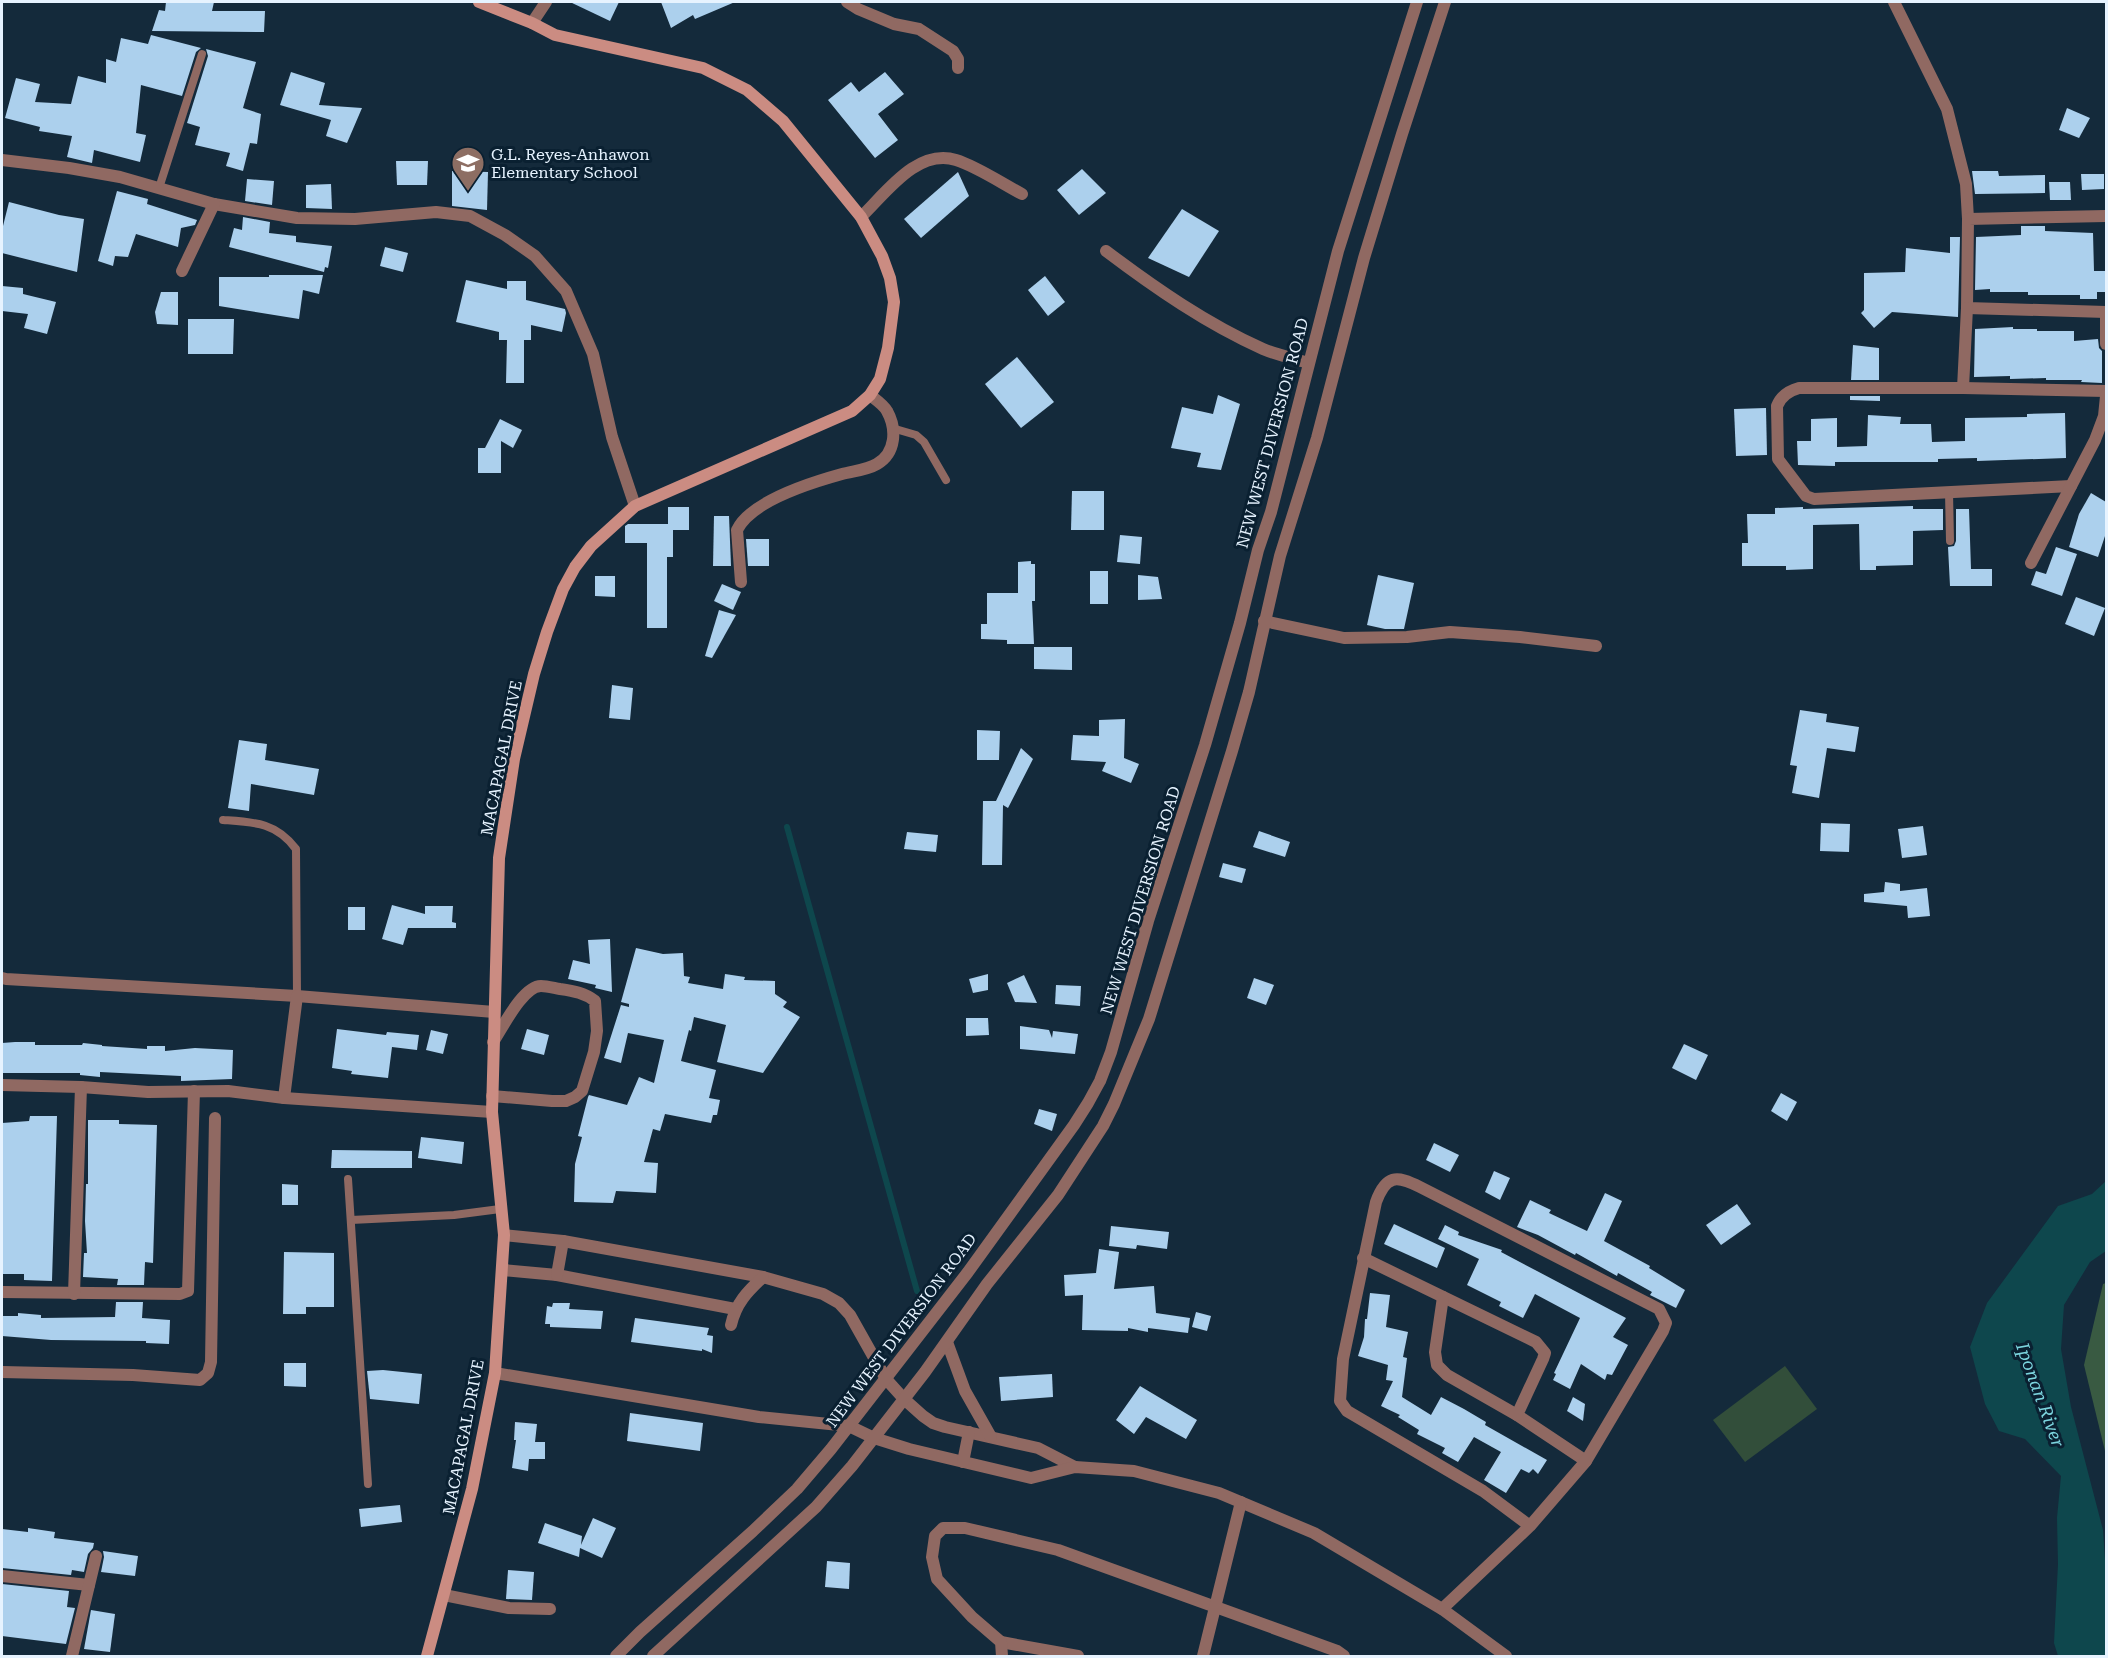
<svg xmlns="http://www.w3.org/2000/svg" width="2108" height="1658" viewBox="0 0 2108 1658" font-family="'Roboto Serif',serif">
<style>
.green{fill:#324e3a}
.forest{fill:#395a42}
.water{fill:#0e474d}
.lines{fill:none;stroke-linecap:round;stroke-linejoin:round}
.stream{stroke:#0e474d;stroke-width:6}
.building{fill:#acd0ed}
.service{stroke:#906962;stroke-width:8}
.minor{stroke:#906962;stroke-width:12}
.tertiary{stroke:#906962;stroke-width:12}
.secondary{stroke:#cb8c82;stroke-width:12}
.labels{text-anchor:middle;stroke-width:6;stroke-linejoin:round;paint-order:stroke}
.poi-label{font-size:16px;fill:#e6f3ff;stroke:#0a2031;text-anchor:start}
.street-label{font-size:16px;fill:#e6f3ff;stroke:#0a2031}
.water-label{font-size:18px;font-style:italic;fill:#7bd4de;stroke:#0a2031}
</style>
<rect width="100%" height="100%" fill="#142a3b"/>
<path class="green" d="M1785,1366L1817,1409L1745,1462L1713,1420Z"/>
<path class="forest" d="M2106,1283V1455L2084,1365L2103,1284Z"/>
<path class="water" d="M2106,1181V1251L2090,1262L2064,1305L2061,1349L2071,1407L2103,1530L2106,1575V1656H2058L2054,1643L2058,1564L2057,1518L2061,1476L2025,1439L1999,1431L1985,1404L1970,1347L1987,1303L2058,1206L2092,1194Z"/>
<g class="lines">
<path class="stream" d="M787,827L917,1291"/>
</g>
<g class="building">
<path d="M166,2H214L212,11H265L264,32L152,31L159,10L165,11Z"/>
<path d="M570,2H619L610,21Z"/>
<path d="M661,2H735L695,19L693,15L671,28Z"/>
<path d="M151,35L201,48L196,52L182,96L141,85L136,133L146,135L140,162L94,150L92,163L67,157L72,136L39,131L40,127L5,118L16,78L40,84L35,102L71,104L78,76L106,83V59L116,62L121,38L148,44Z"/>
<path d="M206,49L256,62L243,108L261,114L257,144L250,143L243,171L226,166L230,153L195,145L200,127L187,123L208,56Z"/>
<path d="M291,72L325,83L319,105L362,108L347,143L326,136L331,120L280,105Z"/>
<path d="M885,72L904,94L878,114L898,140L875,158L828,100L851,82L859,92Z"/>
<path d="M2067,108L2090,118L2079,138L2059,130Z"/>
<path d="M396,161H428L427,185H397Z"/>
<path d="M1082,169L1106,193L1079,215L1057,190Z"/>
<path d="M452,171L488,172L487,210L452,206Z"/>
<path d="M1972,171H1998L1999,176L2045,175V193L1975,194Z"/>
<path d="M958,172L969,196L921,238L904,219Z"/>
<path d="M2081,174H2104V189L2082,190Z"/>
<path d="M247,179L274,181L272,205L245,201Z"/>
<path d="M2049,182H2070L2071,200H2050Z"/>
<path d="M331,184L332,209L306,208V185Z"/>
<path d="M117,191L148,199L147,204L197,220L195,225L181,228L178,247L136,234L128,257L115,256L113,266L98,261Z"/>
<path d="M9,202L59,215L84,219L77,272L2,253V230Z"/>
<path d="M1182,209L1219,231L1189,277L1148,258Z"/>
<path d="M243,217L270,222L269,233L296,236V242L332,246L328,268L325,267L324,272L229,247L234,228L242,230Z"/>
<path d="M2021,226H2045V231L2093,233L2094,271H2106V292H2097V299H2080V295H2028V292H1990V289L1975,290L1976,237L2021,235Z"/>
<path d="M1950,237H1960L1958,317L1892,312L1874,328L1861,313L1864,310V273L1905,272L1906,248L1950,253Z"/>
<path d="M385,247L408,253L403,272L380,266Z"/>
<path d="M269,275H323L319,294L303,290L299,319L219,306V277H269Z"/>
<path d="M1045,276L1065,302L1048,316L1028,290Z"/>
<path d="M466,280L507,289V281H526V300L565,309L566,313L562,332L531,325V340H524V383H506L507,340H499V332L456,322Z"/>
<path d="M2,286L23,288V294L56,302L47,334L24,328L28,314L2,311Z"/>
<path d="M161,292H178V325L157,324L155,312Z"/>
<path d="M188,319H234L233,354H188Z"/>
<path d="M2013,327V329H2037V331H2074V341L2098,339L2099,348L2102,351V383L2081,382L2082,380H2046V378L2010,379V376L1974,377L1975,329Z"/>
<path d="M1853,345L1879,348V380H1851Z"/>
<path d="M1017,357L1054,402L1021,428L985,384Z"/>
<path d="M1218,395L1240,404L1221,470L1197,467L1201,453L1171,448L1182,407L1213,414Z"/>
<path d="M1850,396H1880V401L1850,400Z"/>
<path d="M1766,408L1767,455L1736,456L1734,409Z"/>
<path d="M2065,413L2066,458L1977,461V458L1938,459V462H1835V466L1798,465L1797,441H1811V419L1837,418V447L1867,446L1868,415L1901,417L1900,424H1931L1932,442L1965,441V418L2027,417V414Z"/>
<path d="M500,419L522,430L513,448L501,441V473H478V448H485Z"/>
<path d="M1072,491H1104V530H1071Z"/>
<path d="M2091,493L2106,502V533L2098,557L2069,547L2079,514Z"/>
<path d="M1913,506V509H1943V530L1913,531V565L1876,566V570H1860L1859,524L1813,525V569L1786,570V566H1742V543H1748L1747,514H1775V508L1803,507V509Z"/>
<path d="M668,507H689V530H673V557H667V628H647V543H625V526L628,524H668Z"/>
<path d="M1956,509H1969L1971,569H1992V586H1950L1948,547L1954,546L1956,541Z"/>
<path d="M714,516H729L731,566H713Z"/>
<path d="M1120,535L1142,537L1140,564L1117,562Z"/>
<path d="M746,539H769V566H748Z"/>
<path d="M2056,547L2077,554L2062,596L2031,585L2036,571L2046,574Z"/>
<path d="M1031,561V564H1035V601H1032L1034,644H1007V640L981,639V624H987V593H1018V562Z"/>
<rect x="1090" y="571" width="18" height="33"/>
<path d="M1138,575L1158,577L1162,599L1138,600Z"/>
<path d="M1378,575L1414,583L1404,629H1385L1367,625Z"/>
<path d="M595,576H615V597L595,596Z"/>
<path d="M722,584L741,592L733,610L714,601Z"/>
<path d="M2076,597L2105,608L2094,636L2065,624Z"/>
<path d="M719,610L736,615L712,658L705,656Z"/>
<path d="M1034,647H1072V670L1034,669Z"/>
<path d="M612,685L633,688L630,720L609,718Z"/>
<path d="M1800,710L1827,714L1826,722L1859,727L1855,752L1827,748L1819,798L1792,793L1797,766L1790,765Z"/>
<path d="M1125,719L1124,758L1139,764L1131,783L1102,771L1106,762L1071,760L1073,735L1099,736V720Z"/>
<path d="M977,730L1000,731L999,760H977Z"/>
<path d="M239,740L267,744L265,760L319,769L314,795L251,784L249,811L228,808Z"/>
<path d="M1021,748L1033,759L1008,808L1003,805L1002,865H982L983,801H996Z"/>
<path d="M1821,823L1850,824L1849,852L1820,851Z"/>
<path d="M1923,826L1927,855L1902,858L1898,829Z"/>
<path d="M1259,831L1290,842L1285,857L1253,847Z"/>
<path d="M907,832L938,835L936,852L904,849Z"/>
<path d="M1223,863L1246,869L1242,883L1219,877Z"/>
<path d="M1885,882L1900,884V891L1927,888L1930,916L1908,918L1907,906L1864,902V894L1884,892Z"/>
<path d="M392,905L425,914V906H453L452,922L456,923V928H408L403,945L382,939Z"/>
<rect x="348" y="907" width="17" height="23"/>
<path d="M610,939L612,992L595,988L596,985L568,979L573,960L590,964L588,940Z"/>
<path d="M636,948L663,954L683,953L684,976L690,977L688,983L723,989L725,974L745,977L744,980L775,981V994L787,1002L783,1007L800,1017L763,1073L717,1062L726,1025L694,1017L691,1031L689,1030L681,1061L716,1070L709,1098L720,1100L717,1115H713L711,1123L665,1114L660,1131L653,1129L644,1162L658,1163L656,1193L616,1191L613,1203L574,1202L575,1164L582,1137L578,1136L588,1097L589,1095L627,1105L639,1077L654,1083L664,1040L628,1033L621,1063L604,1058L621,1005L629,1007V1004L621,1002Z"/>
<path d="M988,974V990L973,993L969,979Z"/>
<path d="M1024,975L1037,1003L1015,1002L1007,983Z"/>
<path d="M1254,978L1274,985L1266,1005L1247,998Z"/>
<path d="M1056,985L1081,986L1080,1006L1055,1004Z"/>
<path d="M966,1018H988L989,1035L966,1036Z"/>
<path d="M1020,1026L1049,1030L1052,1038L1053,1031L1078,1034L1075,1054L1020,1049Z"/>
<path d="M337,1029L386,1035L387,1032L419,1035L417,1050L392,1047L388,1078L351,1074L352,1071L332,1068Z"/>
<path d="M527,1029L549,1035L544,1055L521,1049Z"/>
<path d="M431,1030L448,1034L443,1054L426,1050Z"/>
<path d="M15,1042H35V1045H82L83,1043L102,1045V1046L147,1049V1046H165V1051L195,1048L233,1050L232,1079L181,1081V1076L100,1072V1077L80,1075V1073H2V1043Z"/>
<path d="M1684,1044L1708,1055L1696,1080L1672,1068Z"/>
<path d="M1781,1093L1797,1102L1787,1121L1771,1111Z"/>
<path d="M1039,1109L1057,1114L1052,1131L1034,1124Z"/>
<path d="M30,1116H57L52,1281L24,1280V1274H2V1123L29,1121Z"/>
<path d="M88,1120H119V1124L157,1125L153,1263L145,1262L144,1285H117L118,1279L83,1277L84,1253H87L85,1221L86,1184H88Z"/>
<path d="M421,1137L464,1142L462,1164L418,1158Z"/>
<path d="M1434,1143L1459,1155L1450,1172L1426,1160Z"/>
<path d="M332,1150L412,1151V1168H331Z"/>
<path d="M1494,1171L1510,1178L1500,1200L1485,1192Z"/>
<path d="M282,1184L298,1185V1205H282Z"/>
<path d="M1605,1193L1622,1201L1604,1241L1650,1266L1649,1268L1685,1290L1676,1308L1650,1295L1652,1292L1618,1273L1617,1276L1576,1253L1575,1255L1538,1235L1517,1227L1530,1200L1551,1210L1549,1213L1587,1231Z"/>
<path d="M1737,1204L1751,1224L1721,1245L1706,1225Z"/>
<path d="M1394,1224L1445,1248L1437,1268L1384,1244Z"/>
<path d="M1445,1225L1459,1232L1458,1235L1502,1250L1501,1252L1626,1318L1613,1337L1628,1345L1612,1375L1607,1374L1605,1380L1581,1364L1570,1389L1553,1380L1556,1374L1554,1373L1580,1318L1535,1294L1523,1318L1499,1306L1501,1302L1467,1285L1479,1259L1438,1239Z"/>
<path d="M1111,1226L1169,1232L1167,1249L1137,1245L1136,1249L1109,1246Z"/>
<path d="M1099,1249L1119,1252L1114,1289L1154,1286L1156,1313L1190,1318L1188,1333L1148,1328V1332L1128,1328V1331L1082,1330L1083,1295L1065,1296L1064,1275L1096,1273Z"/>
<path d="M284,1252L334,1253V1307H306V1314H283Z"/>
<path d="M1370,1293L1390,1295L1386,1327L1408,1332L1403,1357L1407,1358L1402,1397L1431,1415L1441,1397L1464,1409L1486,1422L1485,1425L1547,1460L1538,1474L1533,1469L1529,1473L1521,1469L1506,1493L1484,1480L1501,1452L1474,1437L1458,1462L1442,1453L1445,1448L1417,1434L1419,1430L1398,1417L1400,1415L1381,1406L1393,1381L1386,1380L1388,1365L1358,1356L1364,1337L1365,1319H1367Z"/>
<path d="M116,1302H143L142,1318L170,1320L169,1344L146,1343V1341L51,1340L2,1336V1316H18V1313L41,1315V1318L115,1317Z"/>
<path d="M553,1303H570L569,1309L603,1311L601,1329L550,1327V1324H545L547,1306L552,1307Z"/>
<path d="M1196,1312L1211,1316L1207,1331L1192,1327Z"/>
<path d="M635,1318L709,1328L707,1335L713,1336L712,1353L702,1349V1351L631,1342Z"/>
<path d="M284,1363H306V1387L284,1386Z"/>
<path d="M383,1370L422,1374L419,1404L370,1399L367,1371Z"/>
<path d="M1052,1374L1053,1397L1001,1401L999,1377Z"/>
<path d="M1140,1386L1197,1420L1186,1439L1146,1417L1134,1434L1116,1420Z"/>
<path d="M1573,1397L1585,1404L1583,1421L1567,1411Z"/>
<path d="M630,1413L703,1423L700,1451L627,1441Z"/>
<path d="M515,1422L537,1424L535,1442H545V1459H529L528,1471L512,1468L516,1440H514Z"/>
<path d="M400,1505L402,1522L361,1527L359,1509Z"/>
<path d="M593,1518L616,1528L602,1558L580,1548L579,1557L538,1543L545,1523L582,1536L581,1545Z"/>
<path d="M28,1528L55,1532L54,1538L94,1543L93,1548L88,1554L84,1572L72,1570L71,1575L2,1568V1529L28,1532Z"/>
<path d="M103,1551L138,1556L135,1576L101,1572L104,1557Z"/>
<path d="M827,1561L850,1563L849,1589L825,1587Z"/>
<path d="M508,1570L534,1572L532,1600L506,1599Z"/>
<path d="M2,1584L69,1591L67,1607L75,1608L66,1644L2,1636Z"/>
<path d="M91,1610L115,1614L110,1652L84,1649Z"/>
</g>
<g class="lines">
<g class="service">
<path d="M159,188L202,54"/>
<path d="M892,428L916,435L924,442L946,480"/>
<path d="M1949,492L1950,541"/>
<path d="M223,820C253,822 276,822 296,849L297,996"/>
<path d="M348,1179L368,1484"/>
<path d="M351,1220L454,1215L500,1209"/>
</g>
<g class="minor">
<path d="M847,2L858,9L894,24L919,29L953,51L958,59V68"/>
<path d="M1894,2L1947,109L1966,184L1968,219"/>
<path d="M532,23L546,2"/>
<path d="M2,160L69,168L120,177L214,204L297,218L355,219L436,212L470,216L505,235L535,256L566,291L593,354L612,437L635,506"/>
<path d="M2106,216L1968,219L1967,308L2106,312"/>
<path d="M861,217C886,193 917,148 956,160C976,166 1003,184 1022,194"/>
<path d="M1106,251C1155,288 1207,324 1263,349C1277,355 1293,358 1308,363"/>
<path d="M182,271L214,204"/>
<path d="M2106,312V344"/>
<path d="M1963,388L1967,308"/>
<path d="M2071,486L1814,499L1806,496L1778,459L1777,406C1781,396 1788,391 1799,388H1963L2106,391"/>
<path d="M2031,563L2095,440L2104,416L2106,396"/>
<path d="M741,582L737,530C751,501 813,482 842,474C853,471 867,470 877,464C896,453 897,429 887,411C884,405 875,399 870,395"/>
<path d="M1264,621L1344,638L1407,637L1450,632L1520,637L1596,646"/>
<path d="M2,978L6,979L297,996L494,1012"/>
<path d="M2,1085L81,1087L148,1092L228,1091L284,1098L492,1112"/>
<path d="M492,1096L552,1101H566L575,1097L582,1091L594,1052L597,1031L595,1001C585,993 574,991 560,989C554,988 547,986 541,986C523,986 503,1027 493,1042"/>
<path d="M284,1098L297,996"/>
<path d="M504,1235L563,1241L763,1277L823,1294L839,1303L850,1315L886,1379L904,1399L923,1416L933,1423L945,1427L1038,1448L1075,1467"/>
<path d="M1363,1258L1536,1342L1545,1353L1543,1359L1517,1415L1586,1461"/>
<path d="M503,1270L557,1275L735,1309"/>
<path d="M557,1275L563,1241"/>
<path d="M2,1292L180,1294L188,1291L194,1091"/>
<path d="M74,1294L81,1087"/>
<path d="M1443,1297L1435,1352L1437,1365L1447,1375L1517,1415"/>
<path d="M731,1325C736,1303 747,1292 763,1277"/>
<path d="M947,1342L965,1391L991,1437"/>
<path d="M2,1372L133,1375L200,1380L208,1373L211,1362L215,1118"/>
<path d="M495,1373L759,1417L849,1426L874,1438L909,1449L1031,1478L1075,1467L1134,1471L1219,1493L1314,1533L1442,1609L1506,1656"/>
<path d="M963,1462L969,1432"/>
<path d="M2,1576L89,1585"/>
<path d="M444,1595L509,1608L550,1609"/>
<path d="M1442,1609L1530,1526L1586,1461L1663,1331L1666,1323L1659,1309L1420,1187C1396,1175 1386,1175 1376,1202L1343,1359L1340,1401L1347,1411L1483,1491L1530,1526"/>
<path d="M1001,1642L1078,1656"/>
<path d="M72,1656L96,1556"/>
<path d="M1002,1656L1001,1642L972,1617L937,1579L932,1557L935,1536L943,1528H965L1058,1550L1337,1651L1344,1656"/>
<path d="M1203,1656L1241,1502"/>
</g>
<g class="tertiary">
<path d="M616,1656L640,1632L753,1531L797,1489L831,1449L968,1272L1074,1125L1088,1103L1100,1081L1111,1052L1148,921L1205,745L1240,623L1258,550L1271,512L1338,251L1417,2"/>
<path d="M653,1656L816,1507L852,1466L925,1372L987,1284L1058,1195L1103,1126L1114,1104L1149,1019L1232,751L1249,692L1280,556L1317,438L1364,258L1402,134L1445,2"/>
</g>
<path class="secondary" d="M427,1656L472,1489L495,1373L504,1235L492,1112L499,858L514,759L534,674L547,632L563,589L575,567L591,546L635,506L852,411L870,395L880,379L888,348L894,302L890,278L882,256L861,217L783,121L747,90L703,68L555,35L532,23L479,2"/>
</g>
<defs>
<g id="school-pin" transform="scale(1.725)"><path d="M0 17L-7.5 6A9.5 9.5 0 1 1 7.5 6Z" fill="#8d6e63" stroke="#0a2031"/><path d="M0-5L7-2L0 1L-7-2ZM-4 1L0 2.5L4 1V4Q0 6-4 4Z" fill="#fff"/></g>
</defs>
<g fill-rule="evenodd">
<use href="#school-pin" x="468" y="163"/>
</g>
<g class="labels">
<g class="poi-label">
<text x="491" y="160">G.L. Reyes-Anhawon<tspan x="491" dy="18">Elementary School</tspan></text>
</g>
<g class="street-label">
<text transform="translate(1272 433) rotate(-75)" y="6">NEW WEST DIVERSION ROAD</text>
<text transform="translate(501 758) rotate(-79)" y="6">MACAPAGAL DRIVE</text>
<text transform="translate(1140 900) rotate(-73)" y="6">NEW WEST DIVERSION ROAD</text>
<text transform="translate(901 1330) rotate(-53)" y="6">NEW WEST DIVERSION ROAD</text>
<text transform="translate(463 1437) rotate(-79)" y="6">MACAPAGAL DRIVE</text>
</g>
<g class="water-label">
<text transform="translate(2040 1395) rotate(70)" y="6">Iponan River</text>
</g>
</g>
<rect width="2108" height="1658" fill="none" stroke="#e6f3ff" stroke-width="6"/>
</svg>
